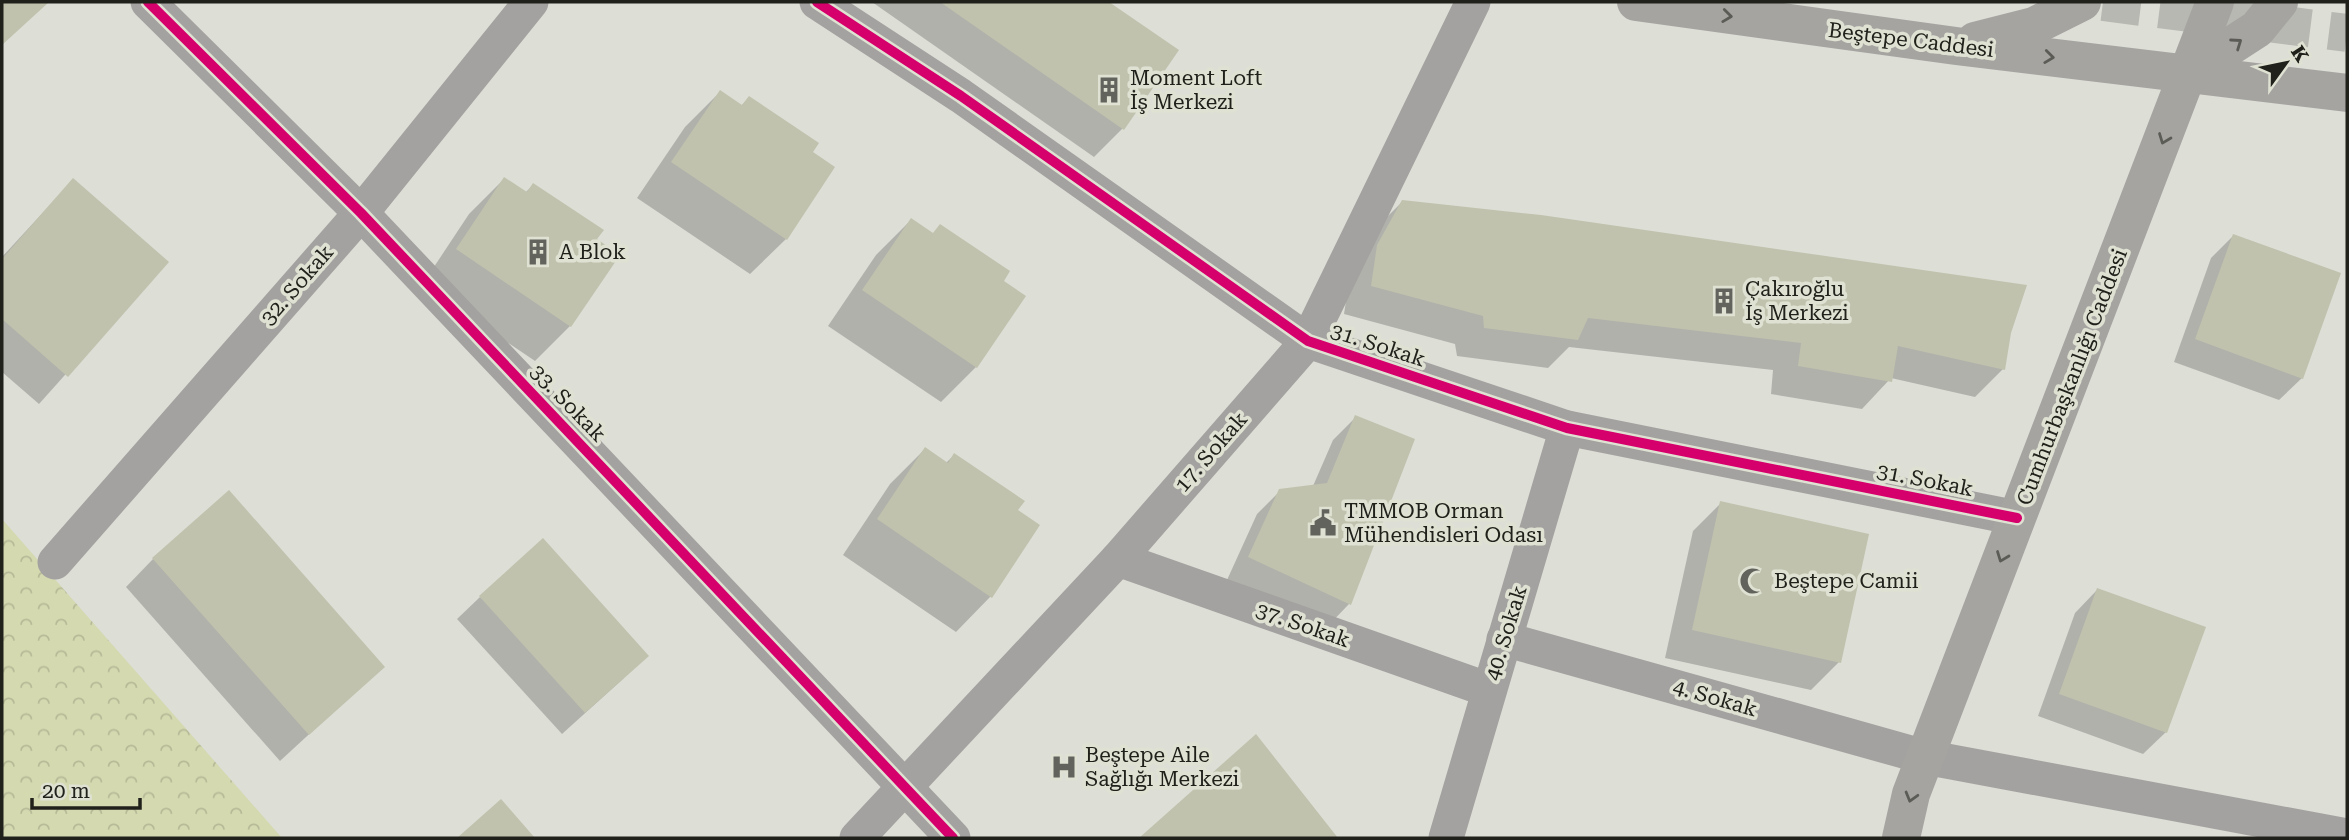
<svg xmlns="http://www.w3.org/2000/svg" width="2349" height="840" viewBox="0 0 2349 840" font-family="'Roboto Serif',serif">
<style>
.park{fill:url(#park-crowns)}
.shadow{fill:#0003}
.building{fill:#c0c2ad}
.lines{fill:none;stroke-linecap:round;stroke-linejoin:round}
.major-tunnel{stroke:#b7b8b1;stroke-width:38;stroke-dasharray:38 19;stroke-linecap:butt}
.minor{stroke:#a4a2a0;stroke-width:35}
.major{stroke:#a6a4a1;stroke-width:38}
.cycleway-casing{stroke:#dfe2d2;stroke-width:15}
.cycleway{stroke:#d6006c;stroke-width:10}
.oneway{stroke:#5c5c57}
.labels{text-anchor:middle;stroke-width:7;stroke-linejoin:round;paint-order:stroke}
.street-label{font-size:21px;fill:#20211b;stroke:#dfe2d2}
.poi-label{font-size:21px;fill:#20211b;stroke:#dfe2d2;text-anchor:start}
</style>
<defs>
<pattern id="park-crowns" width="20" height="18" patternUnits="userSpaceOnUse" patternTransform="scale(1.75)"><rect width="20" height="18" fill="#d4d9b0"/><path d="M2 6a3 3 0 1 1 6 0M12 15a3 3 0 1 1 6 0" fill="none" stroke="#b6ba97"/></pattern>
</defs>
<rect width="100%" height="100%" fill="#ddded6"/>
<path class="park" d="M2,519L282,838H2Z"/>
<g class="shadow">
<path d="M872,2H1106L1176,50L1122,129L1094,157Z"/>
<path d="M720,92L741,106L749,98L810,153L786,239L750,274L637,198L685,127Z"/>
<path d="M504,179L525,193L533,185L595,240L570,326L535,361L422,285L469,214Z"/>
<path d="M73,180L166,262L39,404L2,372V257Z"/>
<path d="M1402,202L2010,332L2003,369L1975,397L1891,378L1862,409L1771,394L1773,370L1569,347L1548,368L1457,356L1455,344L1344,314L1350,275L1374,230Z"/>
<path d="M911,220L1001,281L976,367L941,402L828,326L876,255Z"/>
<path d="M2233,236L2302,378L2279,400L2174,362L2211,258Z"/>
<path d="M1356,417L1349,604L1327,627L1227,580L1257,514L1280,491L1313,486L1333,440Z"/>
<path d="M925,449L946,463L954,455L1016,510L991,596L956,632L843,555L890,484Z"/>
<path d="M1721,503L1839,662L1811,690L1665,658L1693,531Z"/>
<path d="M153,559L382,667L280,761L126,587Z"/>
<path d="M2097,590L2166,732L2143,754L2038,716L2075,613Z"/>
<path d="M480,597L624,678L562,734L457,619Z"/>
<path d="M1256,736L1335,838H1141Z"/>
</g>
<g class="building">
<path d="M2,2H49L2,45Z"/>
<path d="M940,2H1109L1179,50L1124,130Z"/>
<path d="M720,90L742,105L749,96L819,143L813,152L835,167L787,240L671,162Z"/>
<path d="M504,177L527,192L533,183L604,230L597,239L620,255L571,327L456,249Z"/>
<path d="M73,178L169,262L68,377L2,319V259Z"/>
<path d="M1402,200L1541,215L2027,285L2011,333L2005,370L1898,346L1892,382L1798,366L1801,343L1588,318L1578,340L1484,328L1483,316L1371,286L1377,245Z"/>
<path d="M911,218L933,233L940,224L1010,271L1004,281L1026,296L977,368L862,290Z"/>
<path d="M2233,234L2341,273L2303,379L2195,339Z"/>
<path d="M1355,415L1415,439L1351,605L1248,557L1279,489L1327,483Z"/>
<path d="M925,447L948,463L954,453L1025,501L1018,510L1040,525L992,598L877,519Z"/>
<path d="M229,490L385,667L309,735L152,558Z"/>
<path d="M1720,501L1869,534L1841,663L1692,630Z"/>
<path d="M543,538L649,656L585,713L479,596Z"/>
<path d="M2097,588L2206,627L2167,733L2059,694Z"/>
<path d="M1256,734L1338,838H1139Z"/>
<path d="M501,799L535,838H457Z"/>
</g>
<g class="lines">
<path class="major-tunnel" d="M2103,2L2347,33"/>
<g class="minor">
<path d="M148,2L361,213L953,838"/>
<path d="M817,2L961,96L1308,341L1567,428L2017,518"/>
<path d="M1118,559L1489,690"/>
<path d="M55,562L361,213L531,2"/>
<path d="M1504,639L1925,757L2347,836"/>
<path d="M857,838L1118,559L1308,341L1473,2"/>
<path d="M1446,838L1567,428"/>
</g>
<g class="major">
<path d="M1636,2L1956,46L2347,93"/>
<path d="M1975,41L2034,26L2082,2"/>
<path d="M2186,75L2257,29L2279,2"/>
<path d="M1901,838L1911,794L2215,2"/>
</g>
<g class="cycleway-casing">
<g id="cycleway">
<path d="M148,2L361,213L953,838"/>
<path d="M817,2L961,96L1308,341L1567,428L2017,518"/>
</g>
</g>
<use href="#cycleway" class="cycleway"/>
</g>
<defs><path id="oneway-chevron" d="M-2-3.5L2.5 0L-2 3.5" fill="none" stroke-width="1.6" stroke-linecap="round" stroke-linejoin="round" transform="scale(1.75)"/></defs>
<g class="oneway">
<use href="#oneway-chevron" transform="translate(1727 16) rotate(7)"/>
<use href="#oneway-chevron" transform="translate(2237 43) rotate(-35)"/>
<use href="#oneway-chevron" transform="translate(2049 57) rotate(7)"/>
<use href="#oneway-chevron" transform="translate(2164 139) rotate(111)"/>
<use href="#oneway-chevron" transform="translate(2002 557) rotate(111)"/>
<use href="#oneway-chevron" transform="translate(1911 797) rotate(106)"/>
</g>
<defs>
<g id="building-bare" transform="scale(2.1)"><path d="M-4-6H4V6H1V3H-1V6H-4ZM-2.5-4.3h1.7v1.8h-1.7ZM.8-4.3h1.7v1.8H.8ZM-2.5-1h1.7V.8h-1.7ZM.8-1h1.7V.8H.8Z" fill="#62635c" stroke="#dfe2d2" stroke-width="2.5" paint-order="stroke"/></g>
<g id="civic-bare" transform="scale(2.1)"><path d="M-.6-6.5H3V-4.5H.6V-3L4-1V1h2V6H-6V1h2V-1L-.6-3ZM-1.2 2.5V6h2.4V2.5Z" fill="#62635c" stroke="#dfe2d2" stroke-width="2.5" paint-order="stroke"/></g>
<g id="mosque-bare" transform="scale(2.1)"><path d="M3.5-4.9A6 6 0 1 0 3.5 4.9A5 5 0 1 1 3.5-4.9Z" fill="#62635c" stroke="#dfe2d2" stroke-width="2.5" paint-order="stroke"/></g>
<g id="hospital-bare" transform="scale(2.1)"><path d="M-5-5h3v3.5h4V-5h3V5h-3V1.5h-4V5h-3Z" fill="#62635c" stroke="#dfe2d2" stroke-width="2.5" paint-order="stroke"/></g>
</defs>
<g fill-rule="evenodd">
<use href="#building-bare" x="1109" y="90"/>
<use href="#building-bare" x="538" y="252"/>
<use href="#building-bare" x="1724" y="301"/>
<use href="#civic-bare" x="1323" y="523"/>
<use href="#mosque-bare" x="1753" y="581"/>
<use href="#hospital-bare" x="1064" y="767"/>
</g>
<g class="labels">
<g class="street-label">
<text transform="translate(1911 40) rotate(7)" y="7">Beştepe Caddesi</text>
<text transform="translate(297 285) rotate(-49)" y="7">32. Sokak</text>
<text transform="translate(1378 345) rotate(18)" y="7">31. Sokak</text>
<text transform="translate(2072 377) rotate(-69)" y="7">Cumhurbaşkanlığı Caddesi</text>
<text transform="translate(568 403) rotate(46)" y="7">33. Sokak</text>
<text transform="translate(1211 452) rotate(-49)" y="7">17. Sokak</text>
<text transform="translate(1925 480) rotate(11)" y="7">31. Sokak</text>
<text transform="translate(1303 625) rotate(19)" y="7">37. Sokak</text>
<text transform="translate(1506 633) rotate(-73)" y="7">40. Sokak</text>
<text transform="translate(1715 698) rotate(16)" y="7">4. Sokak</text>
</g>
<g class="poi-label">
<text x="1130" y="85">Moment Loft<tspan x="1130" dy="24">İş Merkezi</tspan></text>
<text x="559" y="259">A Blok</text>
<text x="1745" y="296">Çakıroğlu<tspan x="1745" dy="24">İş Merkezi</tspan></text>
<text x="1344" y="518">TMMOB Orman<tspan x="1344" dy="24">Mühendisleri Odası</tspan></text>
<text x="1774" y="588">Beştepe Camii</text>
<text x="1085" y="762">Beştepe Aile<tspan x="1085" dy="24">Sağlığı Merkezi</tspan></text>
</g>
</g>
<rect width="2349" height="840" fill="none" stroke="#20211b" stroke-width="7"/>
<g transform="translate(2286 63) rotate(57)" stroke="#dfe2d2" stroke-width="5" paint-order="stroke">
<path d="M0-5L12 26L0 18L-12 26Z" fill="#20211b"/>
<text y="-10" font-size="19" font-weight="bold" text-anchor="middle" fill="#20211b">K</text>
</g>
<path d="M32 798v10h108v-10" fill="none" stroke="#20211b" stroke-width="3.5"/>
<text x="42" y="798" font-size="21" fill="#20211b" stroke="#dfe2d2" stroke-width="5" paint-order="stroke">20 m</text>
</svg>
